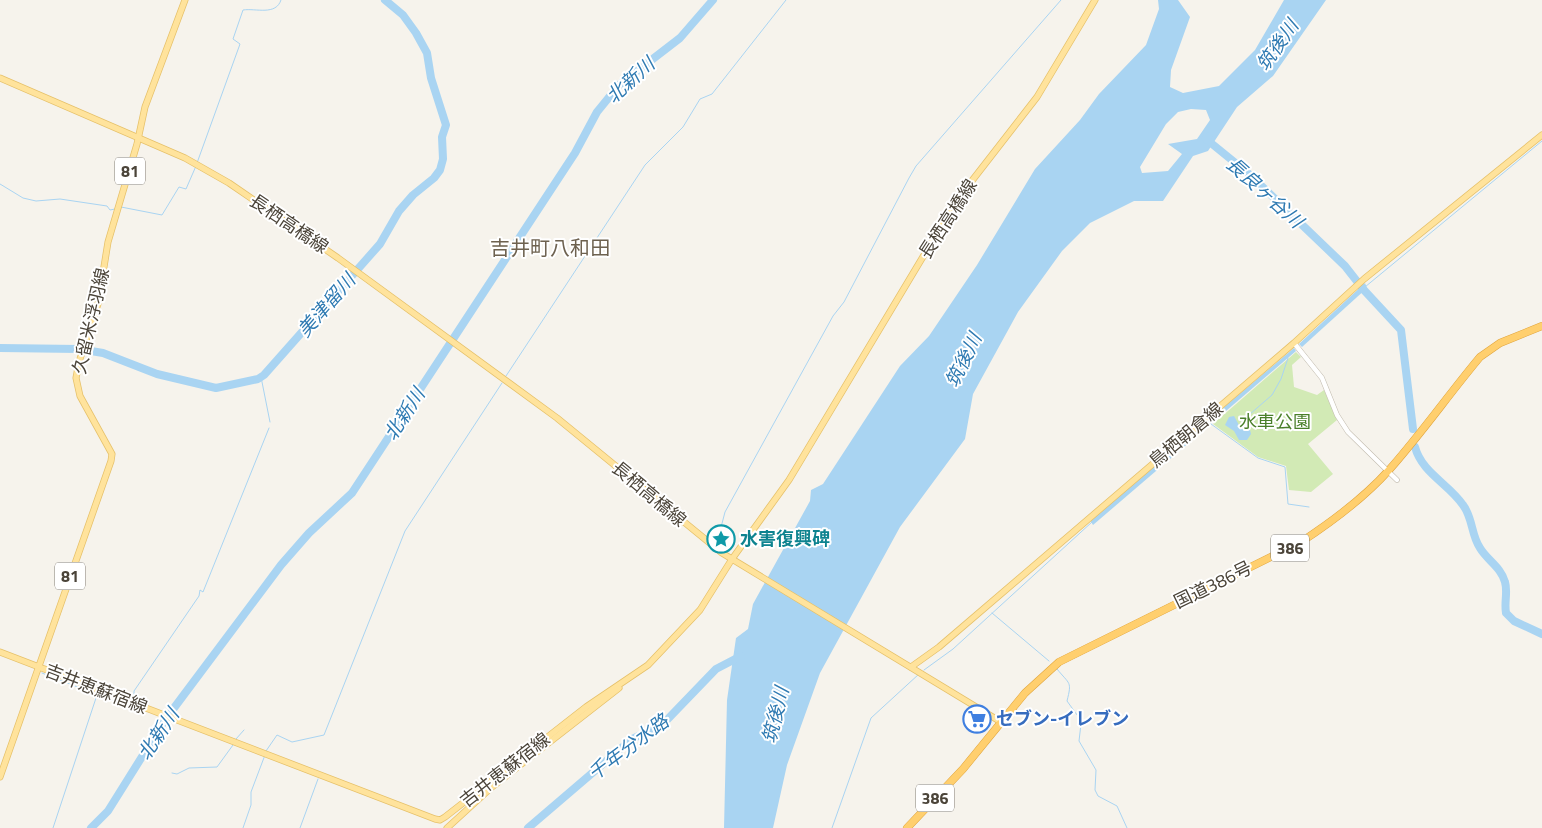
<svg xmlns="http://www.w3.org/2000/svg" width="1542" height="828" viewBox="0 0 1542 828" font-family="'Titillium Web','Noto Sans JP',sans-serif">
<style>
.green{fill:#d2eab5}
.water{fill:#a9d4f2;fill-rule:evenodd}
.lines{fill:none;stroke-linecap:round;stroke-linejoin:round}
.stream{stroke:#a9d4f2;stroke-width:1}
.river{stroke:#a9d4f2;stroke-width:8}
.minor-casing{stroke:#c2bbae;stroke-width:5.5}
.major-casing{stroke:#e6c16a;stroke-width:7}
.highway-casing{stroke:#e0a43c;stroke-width:8}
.minor{stroke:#fff;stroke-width:4.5}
.major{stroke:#ffe39c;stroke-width:5.5}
.highway{stroke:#ffcf6e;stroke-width:7}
.labels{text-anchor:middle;stroke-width:4;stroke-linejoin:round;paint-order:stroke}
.shield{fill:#fff;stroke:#817c74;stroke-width:1}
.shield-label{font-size:16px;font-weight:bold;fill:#4b4439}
.street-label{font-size:18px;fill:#4b4439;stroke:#fff}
.park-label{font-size:18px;fill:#4a7f2a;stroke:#fff}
.culture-label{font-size:18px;font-weight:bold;fill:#0d838f;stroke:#fff;text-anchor:start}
.shop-label{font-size:18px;font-weight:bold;fill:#366cbe;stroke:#fff;text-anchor:start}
.water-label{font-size:19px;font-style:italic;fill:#2e7ab2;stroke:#fff}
.quarter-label{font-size:20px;fill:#6e6250;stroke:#fff}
</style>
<rect width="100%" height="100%" fill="#f6f3ec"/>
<path class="green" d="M1296,352L1301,357L1292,365L1294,387L1317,395L1324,390L1337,420L1308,444L1333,474L1311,492L1289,490L1286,466L1258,457L1213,424Z"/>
<g class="water">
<path d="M1158,0H1178L1190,17L1171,70L1170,87L1183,93L1219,86L1255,50L1284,0H1326L1273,76L1237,107L1208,151L1193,156L1163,201H1134L1090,223L1062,251L1018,312L973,394L965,439L900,527L820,673L787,765L773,828H724L727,700L736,638L748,629L753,604L810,501L811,490L823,484L900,366L929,336L977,265L1035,169L1080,120L1099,94L1146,45L1159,9ZM1191,109L1206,110L1210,120L1197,139L1168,144L1182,154L1168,171L1142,173L1140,167L1166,124L1178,112Z"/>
<path d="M1365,283L1367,288L1302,347L1299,344Z"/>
<path d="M1294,348L1296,351L1093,525L1090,520Z"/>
<path d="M1234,416L1240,427L1250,430L1251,434L1247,440H1239L1234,431L1225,425L1229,417Z"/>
</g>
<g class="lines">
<g class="stream">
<path d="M197,163L240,44L233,39L243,10C256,8 276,16 281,0"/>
<path d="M0,184L23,198L36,201L60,199L107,206L110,210L115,209"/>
<path d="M121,207L162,215L179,187L186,189L196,166"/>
<path d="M1365,287L1542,141"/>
<path d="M506,376L645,165L683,127L700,99L712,94L786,0"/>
<path d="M261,377L270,422"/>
<path d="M1242,421L1272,395L1281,379L1288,358"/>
<path d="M1211,424L1258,458L1285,467L1288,504L1309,507"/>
<path d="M720,544L719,535L725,512L833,316L844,302L909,178L916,166L1061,0"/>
<path d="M992,613L1049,661"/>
<path d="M1057,669C1070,685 1072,681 1067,701L1080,719"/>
<path d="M924,670L953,649L1092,522"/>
<path d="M42,673L128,707"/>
<path d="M134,698V691L199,596L200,590L203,592L269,428"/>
<path d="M1081,724L1079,741L1096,770L1095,790L1098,796L1117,806L1127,828"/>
<path d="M236,739L244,730"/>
<path d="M266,751L277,735L292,742L324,735L405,531L502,383"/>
<path d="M172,773L177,774L189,768L217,767L233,745"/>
<path d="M53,828L97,695"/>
<path d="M243,828L251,805V792L265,755"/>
<path d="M300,828L318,779"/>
<path d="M832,828L871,718L919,674"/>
</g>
<g class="river">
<path d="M1208,137L1206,139L1249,174L1345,266L1363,289L1401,330L1413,429"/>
<path d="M0,348L79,349L103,353L157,374L216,388L258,379L264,375L380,244L399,211L413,195L434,178L440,170L443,159L442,137L446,125L431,78L427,53L416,33L403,15L385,0"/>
<path d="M1415,447C1422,473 1449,484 1463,505C1473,518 1471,535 1480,548C1487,560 1501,567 1505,582C1508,592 1504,602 1506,613L1514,621L1542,634"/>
<path d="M91,828L108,811L165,720L281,565L309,533L352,493L575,153L597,112L619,85L680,38L713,0"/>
<path d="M528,828L632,739L663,724L716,669L741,656"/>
</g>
<g class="minor-casing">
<path id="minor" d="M1294,343L1322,378L1337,415L1348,432L1397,480"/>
</g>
<g class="major-casing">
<g id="major">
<path d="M0,78L185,158L229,183L338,258L557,418L722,553L1001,722"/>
<path d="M0,652L435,819L440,820L445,817L586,707L648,665L700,610L732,559L789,480L957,200L1037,97L1095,0"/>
<path d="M911,667L939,647L1294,343L1364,279L1542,135"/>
<path d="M0,777L111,461L112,454L80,396L76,378L79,362L98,304L108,242L137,144L145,107L185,0"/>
<path d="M447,828L492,787L619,688"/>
</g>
</g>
<g class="highway-casing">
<path id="highway" d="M907,828L963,769L1025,693L1059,662L1301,542C1333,521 1364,498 1389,470C1421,434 1449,394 1480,357L1500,343L1542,326"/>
</g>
<use href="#minor" class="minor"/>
<use href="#major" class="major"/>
<use href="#highway" class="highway"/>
</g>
<defs>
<g id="sight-ring" transform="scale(1.4375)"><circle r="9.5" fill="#fff" stroke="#0f9aa8" stroke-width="1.5"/><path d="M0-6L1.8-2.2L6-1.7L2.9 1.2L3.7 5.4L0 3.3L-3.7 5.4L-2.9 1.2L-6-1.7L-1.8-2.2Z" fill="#0f9aa8"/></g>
<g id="supermarket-ring" transform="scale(1.4375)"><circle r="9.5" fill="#fff" stroke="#3f7fe0" stroke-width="1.5"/><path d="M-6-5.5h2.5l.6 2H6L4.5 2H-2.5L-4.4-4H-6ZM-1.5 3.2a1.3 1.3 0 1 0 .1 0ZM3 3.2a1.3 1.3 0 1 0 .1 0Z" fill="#3f7fe0"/></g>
</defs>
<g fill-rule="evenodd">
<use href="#sight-ring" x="721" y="539"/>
<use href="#supermarket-ring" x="977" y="719"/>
</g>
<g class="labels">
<g class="shield">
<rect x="115" y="157.5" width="30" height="27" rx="4"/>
<rect x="1271" y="534.5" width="38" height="27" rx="4"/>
<rect x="55" y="562.5" width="30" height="27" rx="4"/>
<rect x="916" y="784.5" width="38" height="27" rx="4"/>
</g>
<g class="shield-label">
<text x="130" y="177">81</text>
<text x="1290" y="554">386</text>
<text x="70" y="582">81</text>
<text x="935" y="804">386</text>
</g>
<g class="street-label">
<text transform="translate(948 219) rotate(-57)" y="6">長栖高橋線</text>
<text transform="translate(289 224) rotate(34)" y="6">長栖高橋線</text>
<text transform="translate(91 321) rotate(-77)" y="6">久留米浮羽線</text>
<text transform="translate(1186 435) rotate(-40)" y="6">鳥栖朝倉線</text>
<text transform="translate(649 494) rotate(40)" y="6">長栖高橋線</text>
<text transform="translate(1213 585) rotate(-26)" y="6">国道386号</text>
<text transform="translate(96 689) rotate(21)" y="6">吉井恵蘇宿線</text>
<text transform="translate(505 770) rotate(-38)" y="6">吉井恵蘇宿線</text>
</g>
<g class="park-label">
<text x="1275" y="428">水車公園</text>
</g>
<g class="culture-label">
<text x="740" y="545">水害復興碑</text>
</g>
<g class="shop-label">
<text x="996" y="725">セブン-イレブン</text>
</g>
<g class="water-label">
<text transform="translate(1277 45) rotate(-55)" y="7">筑後川</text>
<text transform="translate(630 80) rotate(-42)" y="7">北新川</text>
<text transform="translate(1265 192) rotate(42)" y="7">長良ヶ谷川</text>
<text transform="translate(326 305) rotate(-49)" y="7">美津留川</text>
<text transform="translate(963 360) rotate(-64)" y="7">筑後川</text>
<text transform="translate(404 414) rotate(-57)" y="7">北新川</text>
<text transform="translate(775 715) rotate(-76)" y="7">筑後川</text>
<text transform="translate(158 734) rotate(-56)" y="7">北新川</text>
<text transform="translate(628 747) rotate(-37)" y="7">千年分水路</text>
</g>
<g class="quarter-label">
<text x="550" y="255">吉井町八和田</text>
</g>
</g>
</svg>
